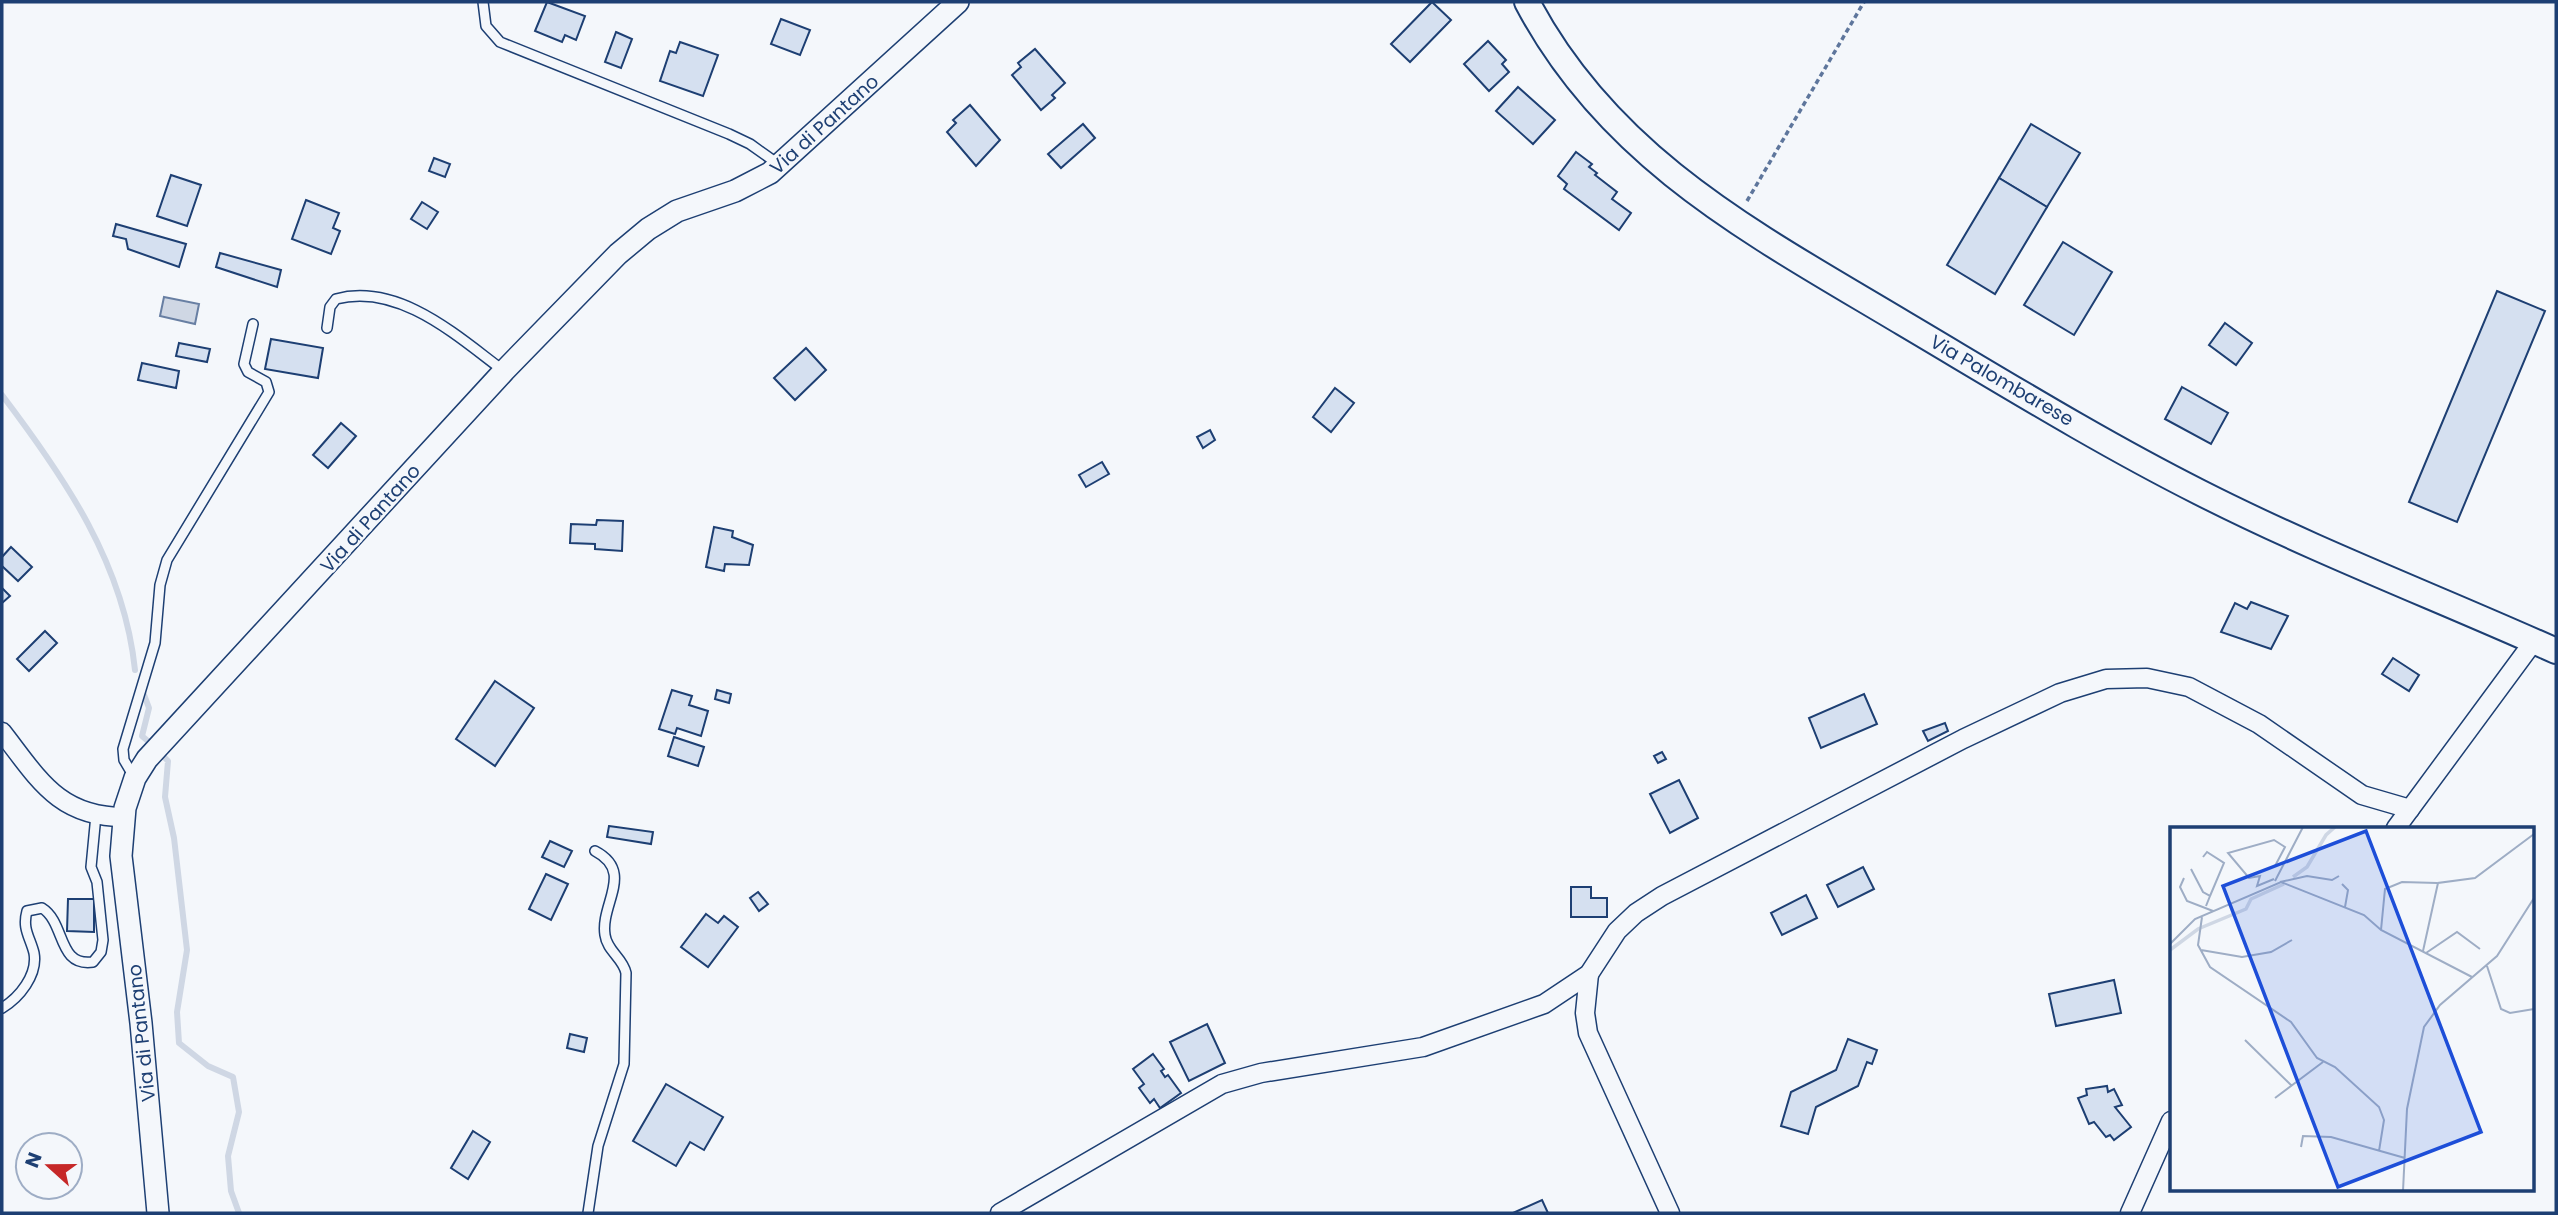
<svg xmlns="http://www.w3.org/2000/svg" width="2558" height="1215" viewBox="0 0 2558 1215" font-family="Poppins,sans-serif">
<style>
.water{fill:#cfd7e4;stroke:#687fa3;stroke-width:2}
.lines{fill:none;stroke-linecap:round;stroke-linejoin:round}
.stream{stroke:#cfd7e4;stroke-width:6}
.building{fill:#d5e0f0;stroke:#1d3f73;stroke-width:2}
.service-casing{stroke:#1d3f73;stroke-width:12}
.minor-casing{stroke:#1d3f73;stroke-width:21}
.tertiary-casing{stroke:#1d3f73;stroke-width:24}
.secondary-casing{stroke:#1d3f73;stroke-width:28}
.path{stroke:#5e769c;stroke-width:3.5;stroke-dasharray:5 3.5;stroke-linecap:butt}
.service{stroke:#f4f7fb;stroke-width:9}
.minor{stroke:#f4f7fb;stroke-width:18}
.tertiary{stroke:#f4f7fb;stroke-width:21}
.secondary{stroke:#f4f7fb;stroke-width:24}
.labels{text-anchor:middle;stroke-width:5;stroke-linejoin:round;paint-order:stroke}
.street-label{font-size:19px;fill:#1d3f73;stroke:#f4f7fb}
.inset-river{fill:none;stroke:#cfd7e4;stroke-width:3.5}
.inset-road{fill:none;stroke:#9eadc5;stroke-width:2}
.view{fill:#1d4ed8;fill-opacity:0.15;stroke:#1d4ed8;stroke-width:3.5}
.inset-edge{fill:none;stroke:#1d3f73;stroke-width:3.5}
</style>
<rect width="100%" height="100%" fill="#f4f7fb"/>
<path class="water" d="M164,297L199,304L195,324L160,316Z"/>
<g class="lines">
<g class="stream">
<path d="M2,395C65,478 124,564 135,670"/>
<path d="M143,692L149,708L142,736L149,742"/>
<path d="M160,753L168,761L165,797L174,838L187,950L177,1012L179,1043L208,1066L233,1077L239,1112L228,1156L231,1191L239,1213"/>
</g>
</g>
<g class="building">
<path d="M547,2L585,16L576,40L565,35L562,42L535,31Z"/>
<path d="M1432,2L1451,20L1410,62L1391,44Z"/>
<path d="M781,19L810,30L800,55L771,44Z"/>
<path d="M616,32L632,39L621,68L605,62Z"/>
<path d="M1488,41L1506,60L1502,64L1509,72L1489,91L1464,64Z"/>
<path d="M680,42L718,55L703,96L660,81L670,51L676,53Z"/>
<path d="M1035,49L1065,83L1052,95L1055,98L1041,110L1012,75L1021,67L1018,63Z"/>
<path d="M1518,87L1555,120L1533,144L1496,111Z"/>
<path d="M970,105L1000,140L976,166L947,132L956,123L953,120Z"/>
<path d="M1083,124L1095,138L1061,168L1048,154Z"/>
<path d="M2031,124L2080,153L2047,207L1999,178Z"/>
<path d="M1576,152L1592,164L1589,167L1597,173L1595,175L1617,192L1612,199L1631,213L1619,230L1564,189L1567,184L1558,176Z"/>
<path d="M434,158L450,164L445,177L429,171Z"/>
<path d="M171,175L201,185L187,226L157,216Z"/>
<path d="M1999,178L2047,207L1995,294L1947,265Z"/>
<path d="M306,200L339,213L333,228L340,231L331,254L292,239Z"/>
<path d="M422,202L438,212L427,229L411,219Z"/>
<path d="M116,224L186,244L179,267L128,249L126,239L113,236Z"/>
<path d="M2063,242L2112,272L2074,335L2024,305Z"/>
<path d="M220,253L281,270L277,287L216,267Z"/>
<path d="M2497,291L2545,311L2457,522L2409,502Z"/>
<path d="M2225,323L2252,343L2236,365L2209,345Z"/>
<path d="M271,339L323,348L318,378L265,369Z"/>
<path d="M179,343L210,349L207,362L176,356Z"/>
<path d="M806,348L826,370L795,400L774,378Z"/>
<path d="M142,363L179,371L176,388L138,380Z"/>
<path d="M2182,387L2228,413L2211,444L2165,419Z"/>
<path d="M1335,388L1354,403L1331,432L1313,417Z"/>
<path d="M341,423L356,436L328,468L313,455Z"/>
<path d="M1210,430L1215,440L1203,448L1197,437Z"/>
<path d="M1102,462L1109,474L1086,487L1079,475Z"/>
<path d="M597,520L623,521L622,551L595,549V544L570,543L571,524L596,525Z"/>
<path d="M714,527L733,531L732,537L753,545L749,565L725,564L724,571L706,567Z"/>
<path d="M11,547L32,567L18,581L2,566V557Z"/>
<path d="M2,588L10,596L2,603Z"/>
<path d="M2251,602L2288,616L2271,649L2221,632L2235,603L2247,609Z"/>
<path d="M45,631L57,643L29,671L17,659Z"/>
<path d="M2393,658L2419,675L2409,691L2382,674Z"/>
<path d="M495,681L534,708L495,766L456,739Z"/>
<path d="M672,690L692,696L689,705L708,711L701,736L677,728L675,734L659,729Z"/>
<path d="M717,690L731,694L729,703L715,699Z"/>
<path d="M1864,694L1877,724L1821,748L1809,718Z"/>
<path d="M1945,723L1948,731L1928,741L1923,731Z"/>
<path d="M674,737L704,747L698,766L668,756Z"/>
<path d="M1662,752L1666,759L1658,763L1654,756Z"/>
<path d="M1679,780L1698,818L1670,833L1650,794Z"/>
<path d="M609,826L653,832L651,844L607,837Z"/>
<path d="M550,841L572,851L564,867L542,857Z"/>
<path d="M1863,867L1874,889L1838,907L1827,885Z"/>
<path d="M546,874L568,884L551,920L529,909Z"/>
<path d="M1571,887H1591V898H1607V917H1571Z"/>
<path d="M758,892L768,904L759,911L750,898Z"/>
<path d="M1806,895L1817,918L1782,935L1771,913Z"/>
<path d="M68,899H94V932L67,931Z"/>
<path d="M706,914L718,923L724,916L738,927L708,967L681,947Z"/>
<path d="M2114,980L2121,1013L2056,1026L2049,994Z"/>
<path d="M1207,1024L1225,1063L1189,1081L1170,1042Z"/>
<path d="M570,1034L587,1038L584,1052L567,1048Z"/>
<path d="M1848,1039L1877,1050L1872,1064L1867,1062L1858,1086L1816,1107L1808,1134L1781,1126L1791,1092L1836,1070Z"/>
<path d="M1153,1054L1164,1069L1161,1071L1165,1077L1168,1075L1181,1093L1160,1108L1154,1099L1150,1103L1139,1088L1144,1084L1133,1069Z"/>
<path d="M666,1084L723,1117L704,1150L690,1142L676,1166L633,1141Z"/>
<path d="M2107,1086L2108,1092L2114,1089L2122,1105L2115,1107L2131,1127L2114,1140L2110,1135L2106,1137L2094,1122L2089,1124L2078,1098L2087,1095L2086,1089Z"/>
<path d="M473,1131L490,1142L468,1179L451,1168Z"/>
<path d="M1542,1200L1548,1213H1513Z"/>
</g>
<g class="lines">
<g class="service-casing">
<g id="service">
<path d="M483,2L486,26L500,42L729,134L750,144L778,164"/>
<path d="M327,328L330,307L336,299C399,282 458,337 504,371"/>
<path d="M134,777L124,760L123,749L155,643L160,585L167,560L269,392L266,382L248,372L244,364L253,324"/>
<path d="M2,1008C19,998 38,975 34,953C30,937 22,929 27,911L42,908C66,923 57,967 93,962L101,952L103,940L97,882L91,867L96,815"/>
<path d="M588,1213L598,1146L624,1064L626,973C623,958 607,951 605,935C600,904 635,872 595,851"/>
</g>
</g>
<g class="minor-casing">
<g id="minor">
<path d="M2,732C38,778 58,817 124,817"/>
<path d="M2396,828L2534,641"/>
<path d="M1589,974L1585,1013L1588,1033L1670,1213"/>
<path d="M1000,1213L1222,1084L1261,1073L1423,1047L1544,1004L1589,974L1617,931L1636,913L1662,896L1963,739L2060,693L2106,679L2147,678L2189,687L2259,724L2362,795L2410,809"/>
<path d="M2130,1213L2171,1121"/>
</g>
</g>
<g class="tertiary-casing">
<path id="tertiary" d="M158,1213L141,1023L121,856L125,808L135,778L147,759L504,371L618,254L648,229L677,211L735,191L770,173L958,2"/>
</g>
<g class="secondary-casing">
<path id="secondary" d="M1527,2C1610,160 1756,235 1903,323C2001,381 2098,441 2199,492C2315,551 2438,598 2556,651"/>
</g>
<path class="path" d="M1747,201L1864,2"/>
<use href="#service" class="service"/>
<use href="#minor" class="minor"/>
<use href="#tertiary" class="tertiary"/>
<use href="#secondary" class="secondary"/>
</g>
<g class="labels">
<g class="street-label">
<text transform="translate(824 124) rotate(-42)" y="7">Via di Pantano</text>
<text transform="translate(2002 380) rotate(30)" y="7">Via Palombarese</text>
<text transform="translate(370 518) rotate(-48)" y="7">Via di Pantano</text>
<text transform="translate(141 1033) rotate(-96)" y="7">Via di Pantano</text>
</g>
</g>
<g transform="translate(2170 827)">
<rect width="364" height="364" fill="#f4f7fb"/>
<path class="inset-river" d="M123,50L137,40L156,8L165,0M0,123L28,102L76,82L81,72L114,57"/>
<path class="inset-road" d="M33,30L37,25L54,36L40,69M21,42L33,65L40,69L36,79M14,51L10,60L17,74L43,84M104,52L87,59L90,49L79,51L58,26L104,13L115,20L105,39M105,54L133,0M110,55L137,49L162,53L169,49M172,57L178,63L175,80M32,90L28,118L40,140L121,195L147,231L165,240L209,280L214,293L209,324M211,103L215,62L232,55L267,56M0,117L25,92L111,55L194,88L211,103L302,150M31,123L72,130L101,125L122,113M253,124L268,56L305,51L364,7M256,126L287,105L310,122M317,139L331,182L340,186L364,182M75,213L122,259M105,271L153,235M131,320L133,309L161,310L235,331M233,364L237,282L254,200L270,178L327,129L364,71"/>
<path class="view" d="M196,4L311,305L168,360L53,59Z"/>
<rect width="364" height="364" class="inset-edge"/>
</g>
<rect width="2558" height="1215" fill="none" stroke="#1d3f73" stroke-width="7"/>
<g transform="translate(49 1166) rotate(291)"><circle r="33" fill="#f4f7fb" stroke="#9eadc5" stroke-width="2"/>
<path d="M0-5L12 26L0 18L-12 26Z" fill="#c62828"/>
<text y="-10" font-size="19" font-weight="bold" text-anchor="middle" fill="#1d3f73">N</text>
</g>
</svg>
